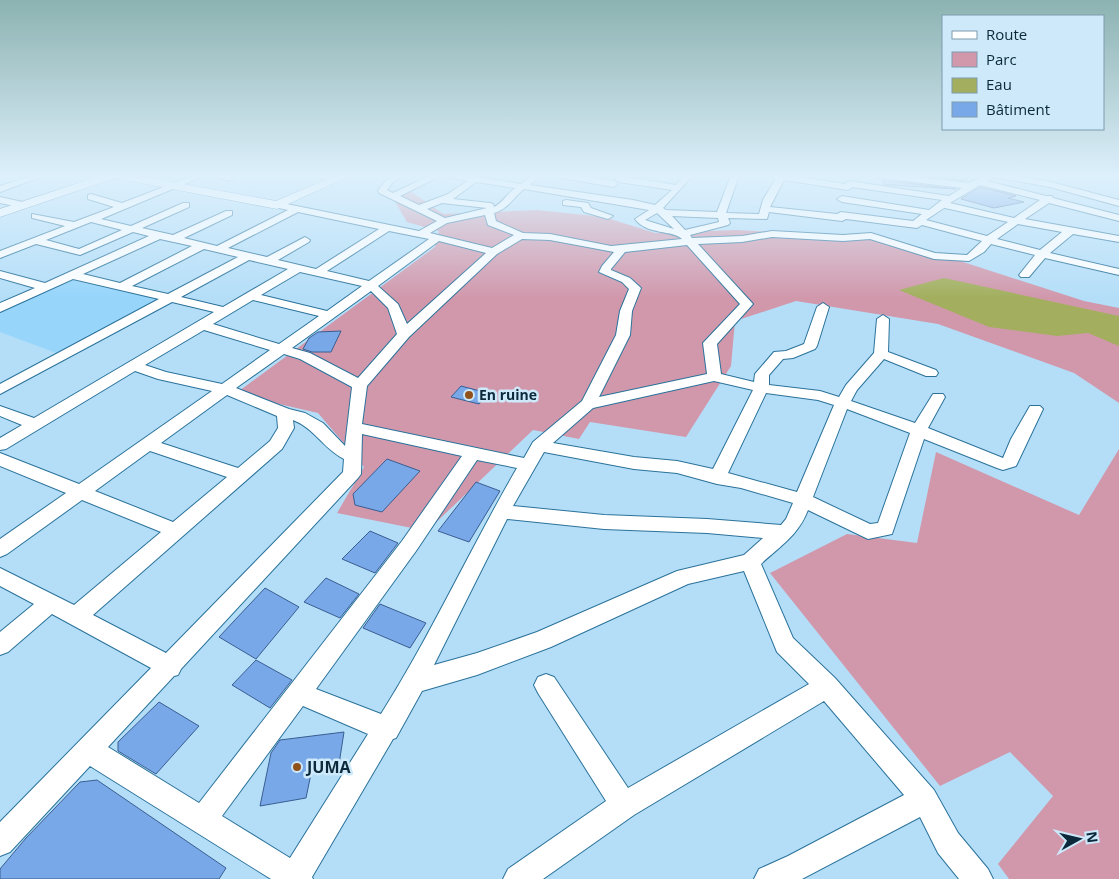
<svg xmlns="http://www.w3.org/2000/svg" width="1119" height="879" viewBox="0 0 1119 879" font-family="'Open Sans',sans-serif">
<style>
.built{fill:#97d5fb}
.green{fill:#d198ac}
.water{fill:#a3af5e}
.building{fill:#79a8e8;stroke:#395e92}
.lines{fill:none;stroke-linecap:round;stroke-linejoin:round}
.minor-casing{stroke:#2a729a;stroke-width:2}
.tertiary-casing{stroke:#2a729a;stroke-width:1}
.minor{fill:#fff;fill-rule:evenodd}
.tertiary{fill:#fff;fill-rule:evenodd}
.poi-dot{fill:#91511a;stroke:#cde9fa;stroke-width:2}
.labels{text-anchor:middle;stroke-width:5;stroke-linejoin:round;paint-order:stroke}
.poi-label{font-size:14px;font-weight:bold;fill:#0b293a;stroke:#cde9fa;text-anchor:start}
.near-poi-label{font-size:16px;font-weight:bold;fill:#0b293a;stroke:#cde9fa;text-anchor:start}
</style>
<rect width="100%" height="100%" fill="#b4def8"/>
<path class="built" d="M74,278L161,300L59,354L0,332V312Z"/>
<g class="green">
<path d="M412,192L443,214L537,210L604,217L655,233L736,230L889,238L1084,301L1119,308V403L1074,373L938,324L796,301L735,321L731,366L686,437L590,422L579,439L533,430L427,531L337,513L364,467L318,413L235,394L435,247L439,231L407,222L391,195Z"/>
<path d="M1119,449V879H1009L998,864L1053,796L1010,752L940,786L770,573L847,534L917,543L936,452L1079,515Z"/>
</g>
<path class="water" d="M944,278L1119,316V346L1088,333L1057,336L989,327L899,290Z"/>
<g class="building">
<path d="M917,175H970L965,181Z"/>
<path d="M883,180L956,189L891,185L883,184Z"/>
<path d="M980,187L1016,196L1008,198L1024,202L994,208L961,199Z"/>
<path d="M341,331L331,352H312L303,349L309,338L318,332Z"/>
<path d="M461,386L488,393L479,404L451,397Z"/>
<path d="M387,459L420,471L382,512L355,505L353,494Z"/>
<path d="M476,482L500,491L469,542L438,531Z"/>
<path d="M370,531L398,543L375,573L342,559Z"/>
<path d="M326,578L359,594L340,618L304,602Z"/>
<path d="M265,588L299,607L256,659L219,637Z"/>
<path d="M380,604L426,623L410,648L363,628Z"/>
<path d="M256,660L292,680L270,708L232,685Z"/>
<path d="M159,702L199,726L156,774L118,751V742Z"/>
<path d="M344,732L339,764L312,769L306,798L260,806L271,753L280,740Z"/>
<path d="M97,780L226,868L219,879H0V869L26,838L80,782Z"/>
</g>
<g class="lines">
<g class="minor-casing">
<g id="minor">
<path d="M34,175H46L0,192V186Z"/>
<path d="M195,175H206L101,219L131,226L183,203H189V207L142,228L173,235L226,211H232V215L184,238L217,246L288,210L274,207V203L277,202L419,231L437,221L379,193L378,191C386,179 391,175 405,175L392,183L387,190L393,193L431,175H463L521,184L532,175H541L530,185L633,200L655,205L672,190L619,182L615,179L619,176L676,185L685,175H693L663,208L666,210L717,212L731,175H739L726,213L759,214L763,200L776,178L767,175H787L845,184L849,181L949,196L962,188L882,178L878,175H902L969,183L986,175H1011L1051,182L1119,200V206L1050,187L995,177L987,181L1046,196H1052L1053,198L1119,215V221L1049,203L1025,219L1119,236V242L1073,234L1050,253L1119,269V275L1045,258L1029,277H1021L1019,275L1035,255L991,244L984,252L969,261L934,259L870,239L843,241L772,237L742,242L698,244L753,304L717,344L721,374L754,382L755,374L774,352L786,351L804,344L817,307L823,303L829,307L817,346L815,349L793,358L783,359L769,375V385L820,391L839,397L846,385L874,353L877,319L883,315L889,319L888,352L936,370L938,373L936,376H926L884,359L857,390L851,401L915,423L933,394H943L945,397L928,428L1003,458L1011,439L1030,406H1040L1043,409L1016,466L1003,470L997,468L924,439L892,534L868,539L808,510C798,536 780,546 761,564L793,638L835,678L934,790L958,833L988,869L993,879H959L938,853L920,817L802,879H754L759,869L788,856L904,795L824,701L634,815L543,879H503L508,869L606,801L538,693L534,685L538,677L546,674L554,677L628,788L809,684L777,652L744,571L688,584L551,647L477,675L422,691L396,738L393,739L312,877L313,879H271L90,766L10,852L0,856V822L151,668L52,614L8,652L0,655V632L34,604L0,586V568L74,605L161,532L82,500L7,554L0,557V539L66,493L0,466V453L79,484L212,391L158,379L135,371L6,449L0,450V438L22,425L0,416V406L34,418L214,312L172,302L0,394V384L159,299L73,279L0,312V303L35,288L0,278V271L45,283L149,236L133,232L80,255L36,244L0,258V251L65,226L32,218V214L74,222L114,207L88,199V195L91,194L122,203ZM442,175L467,181L448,194L419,205L400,196ZM784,180L848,190L852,187L942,200L929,210L842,196L837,199L842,202L922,214L913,221L841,212L837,214L770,207ZM476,182L515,188C507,194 502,203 494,207L493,204L490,203L453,199ZM980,185L1040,200L1014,218L950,203ZM524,189L649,210L635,219C646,235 674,230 682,239L611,246L550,234L523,233L496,221L494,213C508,209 513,198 524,189ZM442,203L487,208L445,218L427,209ZM944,208H945L1008,222L987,236L926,220ZM298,212L379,229L316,269L278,260L309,242L310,240L305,237L267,257L228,248ZM769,212L842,221L846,219L917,228L922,225L982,241L967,255L935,253L871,233L843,235L772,231L742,236L692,238L690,235L728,225L730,223L728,218L767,219ZM657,213L674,229L645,220ZM485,215L488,225L514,235L492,248L430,233L447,223ZM672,216L718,218L719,222L685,230ZM91,222L122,230L79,249L46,240ZM1018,224L1062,232L1040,250L997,239ZM389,231L429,239L369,281L327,271ZM160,239L192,246L120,283L83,274ZM522,239L550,240L614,252L602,266L599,272L622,282L629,289L620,311L616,335L582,401L533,442L524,458L362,424L367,386L409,337L497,254ZM439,241L486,253L407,324L398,304L378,286ZM687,245L740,304L703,343L707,374L599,397L630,335L632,311L641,288L630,278L611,270V269L625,252ZM204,249L238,257L168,294L132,286ZM249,260L288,269L223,307L181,297ZM300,272L362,286L327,311L261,295ZM371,291L388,308L397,334L358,378L310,353L292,348ZM253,300L319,316L279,344L213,324ZM204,330L270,350L222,384L166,372L145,365ZM284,354L300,359L352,387L345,446L323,423L305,413L289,409L236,388ZM714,381L753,390L713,469L677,461L634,457L553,443L593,408ZM766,393L818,400L834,405L797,492L728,473ZM227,395L277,416L278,428L270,441L238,468L161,443ZM847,409L910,433L878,523L870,524L813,497ZM293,420C314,428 324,449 344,459L343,472L166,653L93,615L282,449L294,428ZM362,434L462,456L402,541L199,803L108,747L174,676L178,675L181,669L358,478L361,474ZM150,451L227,477L173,522L95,491ZM544,452L634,469L677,473L717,484L741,488L793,503L786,519L781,525L707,519L604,515L513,506ZM477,460L517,468C470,549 431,635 381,714L316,689L416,551ZM507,519L604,529L707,533L763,538L744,555L677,571L537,632L477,653L434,665ZM303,706L368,734L290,858L222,816Z"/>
<path d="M211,175H227L233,178L229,181Z"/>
<path d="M312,175H332L340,178C334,182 318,179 312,175Z"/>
<path d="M557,175H576L614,181L618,184L614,187L561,178Z"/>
<path d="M0,197L27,203L29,205L24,208L0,203Z"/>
<path d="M566,200L588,203L591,208L613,216L608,219L584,212L581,207L563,205V201Z"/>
</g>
</g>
<g class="tertiary-casing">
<path id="tertiary" d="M103,175H133L276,201L337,175H352L277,209L115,178L0,217V209Z"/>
</g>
<use href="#minor" class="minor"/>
<use href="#tertiary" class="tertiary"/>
</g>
<linearGradient id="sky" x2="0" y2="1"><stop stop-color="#8cb2b1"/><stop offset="0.59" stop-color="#ddf0fc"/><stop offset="1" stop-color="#ddf0fc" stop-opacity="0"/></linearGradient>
<rect width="1119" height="298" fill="url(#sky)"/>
<g class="poi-dot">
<circle cx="469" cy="395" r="5"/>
<circle cx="297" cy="767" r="5"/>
</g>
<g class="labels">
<g class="poi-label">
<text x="479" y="400">En ruine</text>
</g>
<g class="near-poi-label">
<text x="307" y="773">JUMA</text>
</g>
</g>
<rect x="942" y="15" width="162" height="115" fill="#cde9fa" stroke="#7f9cad"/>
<rect x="952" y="31" width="25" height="8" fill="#ffffff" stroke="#7f9cad"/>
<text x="986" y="40" font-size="15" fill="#0b293a">Route</text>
<rect x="952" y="52" width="25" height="15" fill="#d198ac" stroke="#7f9cad"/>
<text x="986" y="65" font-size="15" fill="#0b293a">Parc</text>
<rect x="952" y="78" width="25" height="15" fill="#a3af5e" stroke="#7f9cad"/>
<text x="986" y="90" font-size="15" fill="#0b293a">Eau</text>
<rect x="952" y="102" width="25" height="15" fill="#79a8e8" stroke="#7f9cad"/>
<text x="986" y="115" font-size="15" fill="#0b293a">Bâtiment</text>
<g transform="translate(1079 839) rotate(82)" stroke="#cde9fa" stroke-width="4" paint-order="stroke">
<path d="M0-4L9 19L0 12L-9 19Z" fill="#0b293a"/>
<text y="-8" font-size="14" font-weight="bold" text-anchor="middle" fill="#0b293a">N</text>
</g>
</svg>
